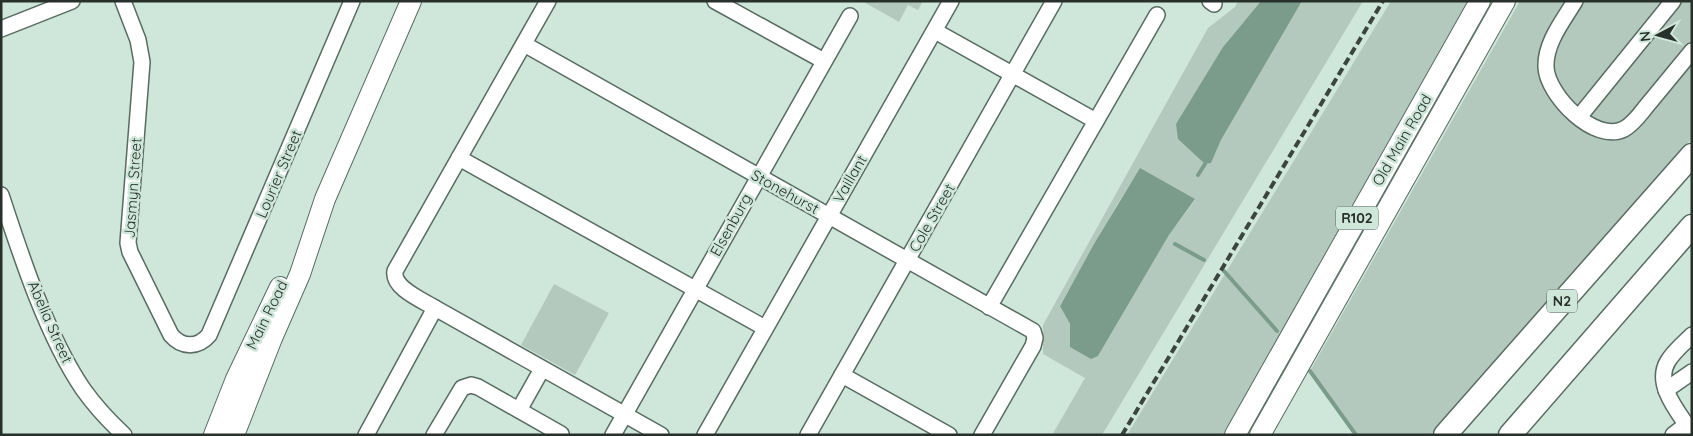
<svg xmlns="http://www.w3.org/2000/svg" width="1693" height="436" viewBox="0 0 1693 436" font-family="Quicksand,sans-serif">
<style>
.green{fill:#b4c9be;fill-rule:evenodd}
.water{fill:#7c9c8b}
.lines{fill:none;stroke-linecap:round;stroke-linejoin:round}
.stream{stroke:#7c9c8b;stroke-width:4}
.minor-casing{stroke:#586c62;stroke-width:18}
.major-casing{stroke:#586c62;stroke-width:22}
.highway-casing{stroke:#586c62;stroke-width:25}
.minor{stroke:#fff;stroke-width:15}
.major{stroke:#fff;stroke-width:20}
.highway{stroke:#fff;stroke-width:22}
.rail{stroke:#3a453f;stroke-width:4;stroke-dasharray:8 4;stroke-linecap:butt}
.labels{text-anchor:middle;stroke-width:5;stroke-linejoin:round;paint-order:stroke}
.shield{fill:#cfe6da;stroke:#596760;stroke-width:1}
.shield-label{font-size:14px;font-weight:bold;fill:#27302b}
.street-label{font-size:15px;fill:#27302b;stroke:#cfe6da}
</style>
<rect width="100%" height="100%" fill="#cfe6da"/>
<g class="green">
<path d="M862,1H923L918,10L908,5L899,22Z"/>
<path d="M1238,1H1261L1223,47L1200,159L1205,164L1211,162L1221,140L1302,1H1363L1102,435H1052L1085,378L1043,354V325L1208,28L1235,7ZM1140,169L1195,200L1169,235L1098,356L1070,347V324L1060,305L1117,205Z"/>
<path d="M1391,1H1468L1223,435H1127Z"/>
<path d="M1520,1H1692V138L1430,435H1356L1310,371Z"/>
<path d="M554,284L609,313L575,375L521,345Z"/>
</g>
<g class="water">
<path d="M1261,1H1302L1221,140L1211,163L1205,164L1178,139L1176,124L1223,47Z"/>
<path d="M1140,168L1195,199L1169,235L1098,356L1091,359L1070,347V324L1060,306L1094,244Z"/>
</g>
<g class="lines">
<g class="stream">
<path d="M1198,175L1205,164"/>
<path d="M1175,244L1204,260"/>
<path d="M1224,271L1277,331"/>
<path d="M1310,371L1356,435"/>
</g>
<g class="minor-casing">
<g id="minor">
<path d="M123,1L138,40L142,62L128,243L130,252L171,335C182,348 198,348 209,335L352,1"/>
<path d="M548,1L395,271C392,288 422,300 435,308L661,435"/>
<path d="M715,1L824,61"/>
<path d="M1210,1L1214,4"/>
<path d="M1575,1C1563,21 1545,43 1546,67C1547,95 1595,144 1624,129C1635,123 1642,111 1650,102C1664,85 1678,68 1692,51"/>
<path d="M1,29L72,1"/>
<path d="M935,31L1096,121"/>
<path d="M524,44L1033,331L1035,338L1033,346L982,435"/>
<path d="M1579,117L1673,1"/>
<path d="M459,158L765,328"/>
<path d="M1,195C21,256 47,336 83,389C95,406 109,421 124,435"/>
<path d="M989,307L1157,15"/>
<path d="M1692,335C1684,343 1674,351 1668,361C1653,385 1680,414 1692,433"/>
<path d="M842,375L949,435"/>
<path d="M1666,390L1692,372"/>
<path d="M519,410L542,369"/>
<path d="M366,435L435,308"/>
<path d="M434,435L462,388L471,385L478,387L561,434"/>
<path d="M613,435L850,16"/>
<path d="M705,435L951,1"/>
<path d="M808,435L1054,1"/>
<path d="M1673,435L1686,425"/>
</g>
</g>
<g class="major-casing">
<g id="major">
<path d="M214,435L236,379L280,287"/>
<path d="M234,435L272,338L300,274L325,199L411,1"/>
<path d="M1235,435L1480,1"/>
<path d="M1260,435L1505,1"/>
</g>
</g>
<g class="highway-casing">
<g id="highway">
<path d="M1445,435L1692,155"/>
<path d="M1510,435L1692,226"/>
</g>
</g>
<use href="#minor" class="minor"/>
<use href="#major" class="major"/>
<use href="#highway" class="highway"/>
<path class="rail" d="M1122,435L1383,1"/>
</g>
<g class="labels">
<g class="shield">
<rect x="1336" y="206.5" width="42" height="23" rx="4"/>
<rect x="1547" y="289.5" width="30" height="23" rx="4"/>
</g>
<g class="shield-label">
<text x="1357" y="223">R102</text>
<text x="1562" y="306">N2</text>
</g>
<g class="street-label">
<text transform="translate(1402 140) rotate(-60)" y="5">Old Main Road</text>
<text transform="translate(279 174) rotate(-67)" y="5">Lourier Street</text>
<text transform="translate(850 179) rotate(-60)" y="5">Vaillant</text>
<text transform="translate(133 188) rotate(-86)" y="5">Jasmyn Street</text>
<text transform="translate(785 192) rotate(29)" y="5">Stonehurst</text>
<text transform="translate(932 218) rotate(-60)" y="5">Cole Street</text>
<text transform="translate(731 225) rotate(-61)" y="5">Elsenburg</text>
<text transform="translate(267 315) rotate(-64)" y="5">Main Road</text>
<text transform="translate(50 322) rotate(66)" y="5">Abelia Street</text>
</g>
</g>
<rect width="1693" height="436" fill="none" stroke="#27302b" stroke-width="5"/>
<g transform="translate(1658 35) rotate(264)" stroke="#cfe6da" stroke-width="4" paint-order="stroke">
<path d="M0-4L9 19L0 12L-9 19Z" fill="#27302b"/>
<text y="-8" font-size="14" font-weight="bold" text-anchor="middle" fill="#27302b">N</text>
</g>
</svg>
